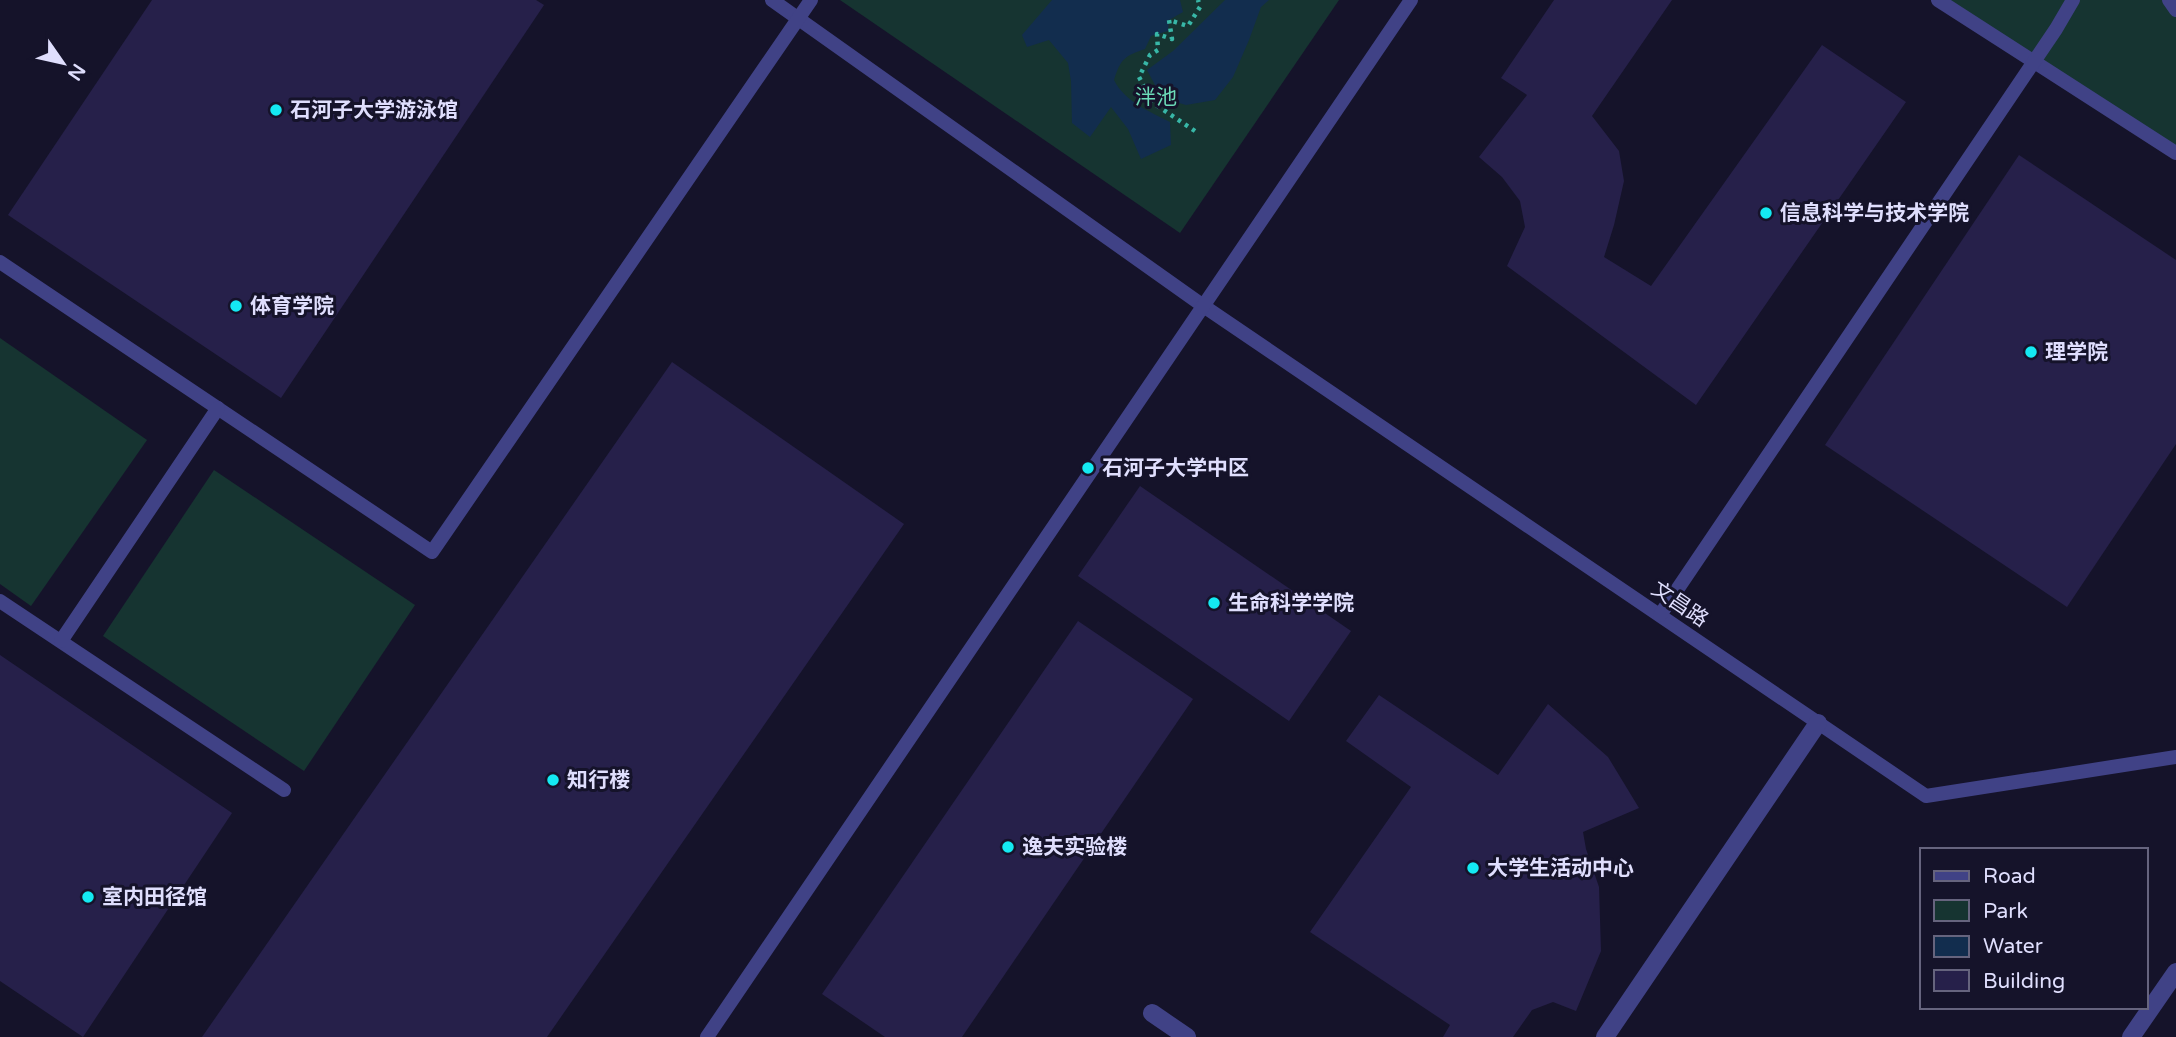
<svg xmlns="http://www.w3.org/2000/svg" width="2176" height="1037" viewBox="0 0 2176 1037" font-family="'Varela Round','Noto Sans SC',sans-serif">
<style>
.green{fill:#163431}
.water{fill:#122d4e}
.building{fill:#26204a}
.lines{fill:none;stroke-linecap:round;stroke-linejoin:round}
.path{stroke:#38b7a7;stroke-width:4.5;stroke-dasharray:3.5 5;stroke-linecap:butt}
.service{stroke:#404286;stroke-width:14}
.minor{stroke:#404286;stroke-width:18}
.poi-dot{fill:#14e9f2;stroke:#15132a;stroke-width:2.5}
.labels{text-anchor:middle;stroke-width:6;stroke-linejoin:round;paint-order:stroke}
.park-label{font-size:21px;fill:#6cdbb8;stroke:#15132a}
.poi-label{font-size:21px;font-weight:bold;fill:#dfdefd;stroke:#15132a;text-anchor:start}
.street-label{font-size:21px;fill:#dfdefd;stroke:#15132a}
</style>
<rect width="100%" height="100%" fill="#15132a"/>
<g class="green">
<path d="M840,0H1339L1180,233Z"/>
<path d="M1937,0H2176V153Z"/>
<path d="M0,338L147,440L31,606L0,584Z"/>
<path d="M214,470L415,605L304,771L103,636Z"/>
</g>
<g class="water">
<path d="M1052,0H1180L1183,12L1169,20L1168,31L1151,36L1145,49C1125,56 1121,58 1114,80C1125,102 1149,111 1170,122L1171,145L1141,159L1128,129L1111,107L1090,137L1072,123L1071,81L1068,63L1049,40L1027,47L1022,35Z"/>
<path d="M1225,0H1269L1261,7L1249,40L1233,77L1215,100L1186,105L1162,98L1147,70L1173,51Z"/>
</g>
<g class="building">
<path d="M152,0H536L544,5L281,398L8,215Z"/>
<path d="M1554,0H1672L1592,116L1619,151L1624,181L1614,225L1604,257L1651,286L1822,45L1906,102L1696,405L1507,266L1525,227L1520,201L1502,177L1479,157L1527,95L1501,78Z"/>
<path d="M2019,155L2176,260V444L2067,607L1825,445Z"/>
<path d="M672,362L904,524L547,1037H202Z"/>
<path d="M1140,486L1351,631L1289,721L1078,576Z"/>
<path d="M1078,621L1193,699L962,1037H885L822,994Z"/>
<path d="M0,655L232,813L83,1037L0,981Z"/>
<path d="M1379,695L1498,775L1548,704L1608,757L1639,808L1583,832L1586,849L1599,887L1601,951L1576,1011L1553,1002L1532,1010L1513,1037H1443L1450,1025L1310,932L1411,787L1346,741Z"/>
</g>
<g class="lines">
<path class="path" d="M1195,131L1153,103L1139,77L1150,55L1158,50L1157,34L1172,39L1169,20L1188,26L1200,7L1198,0"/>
<g class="service">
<path d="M772,0L1202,305L1926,796L2176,757"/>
<path d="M1938,0L2176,153"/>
<path d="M2169,0L2176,10"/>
<path d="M0,262L432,552L811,0"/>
<path d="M0,601L284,790"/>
<path d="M1660,615L2056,29L2073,0"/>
<path d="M61,641L218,408"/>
<path d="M707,1037L1411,0"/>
</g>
<g class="minor">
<path d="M1152,1013L1187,1037"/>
<path d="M1605,1037L1818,723"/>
<path d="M2131,1037L2176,972"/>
</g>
</g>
<g class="poi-dot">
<circle cx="276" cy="110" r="7"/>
<circle cx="1766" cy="213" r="7"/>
<circle cx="236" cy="306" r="7"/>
<circle cx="2031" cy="352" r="7"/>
<circle cx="1088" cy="468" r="7"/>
<circle cx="1214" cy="603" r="7"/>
<circle cx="553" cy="780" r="7"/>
<circle cx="1008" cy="847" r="7"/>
<circle cx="1473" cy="868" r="7"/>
<circle cx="88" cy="897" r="7"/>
</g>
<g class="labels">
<g class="park-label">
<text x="1156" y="104">泮池</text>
</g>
<g class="poi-label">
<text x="290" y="117">石河子大学游泳馆</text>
<text x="1780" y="220">信息科学与技术学院</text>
<text x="250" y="313">体育学院</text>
<text x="2045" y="359">理学院</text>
<text x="1102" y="475">石河子大学中区</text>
<text x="1228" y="610">生命科学学院</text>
<text x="567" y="787">知行楼</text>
<text x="1022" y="854">逸夫实验楼</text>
<text x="1487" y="875">大学生活动中心</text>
<text x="102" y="904">室内田径馆</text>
</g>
<g class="street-label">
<text transform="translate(1680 604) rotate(34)" y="7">文昌路</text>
</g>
</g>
<rect x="1920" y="848" width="228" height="161" fill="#15132a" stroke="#66647e" stroke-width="2"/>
<rect x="1934" y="871" width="35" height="10" fill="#404286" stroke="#66647e" stroke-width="2"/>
<text x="1983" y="883" font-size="21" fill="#dfdefd">Road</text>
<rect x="1934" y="900" width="35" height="21" fill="#163431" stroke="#66647e" stroke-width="2"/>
<text x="1983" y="918" font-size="21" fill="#dfdefd">Park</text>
<rect x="1934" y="936" width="35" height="21" fill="#122d4e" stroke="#66647e" stroke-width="2"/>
<text x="1983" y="953" font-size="21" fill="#dfdefd">Water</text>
<rect x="1934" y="970" width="35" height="21" fill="#26204a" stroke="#66647e" stroke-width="2"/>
<text x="1983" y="988" font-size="21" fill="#dfdefd">Building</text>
<g transform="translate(63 63) rotate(124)" stroke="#15132a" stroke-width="5" paint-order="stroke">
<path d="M0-5L12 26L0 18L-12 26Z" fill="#dfdefd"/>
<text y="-10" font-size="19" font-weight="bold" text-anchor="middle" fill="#dfdefd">N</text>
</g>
</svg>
